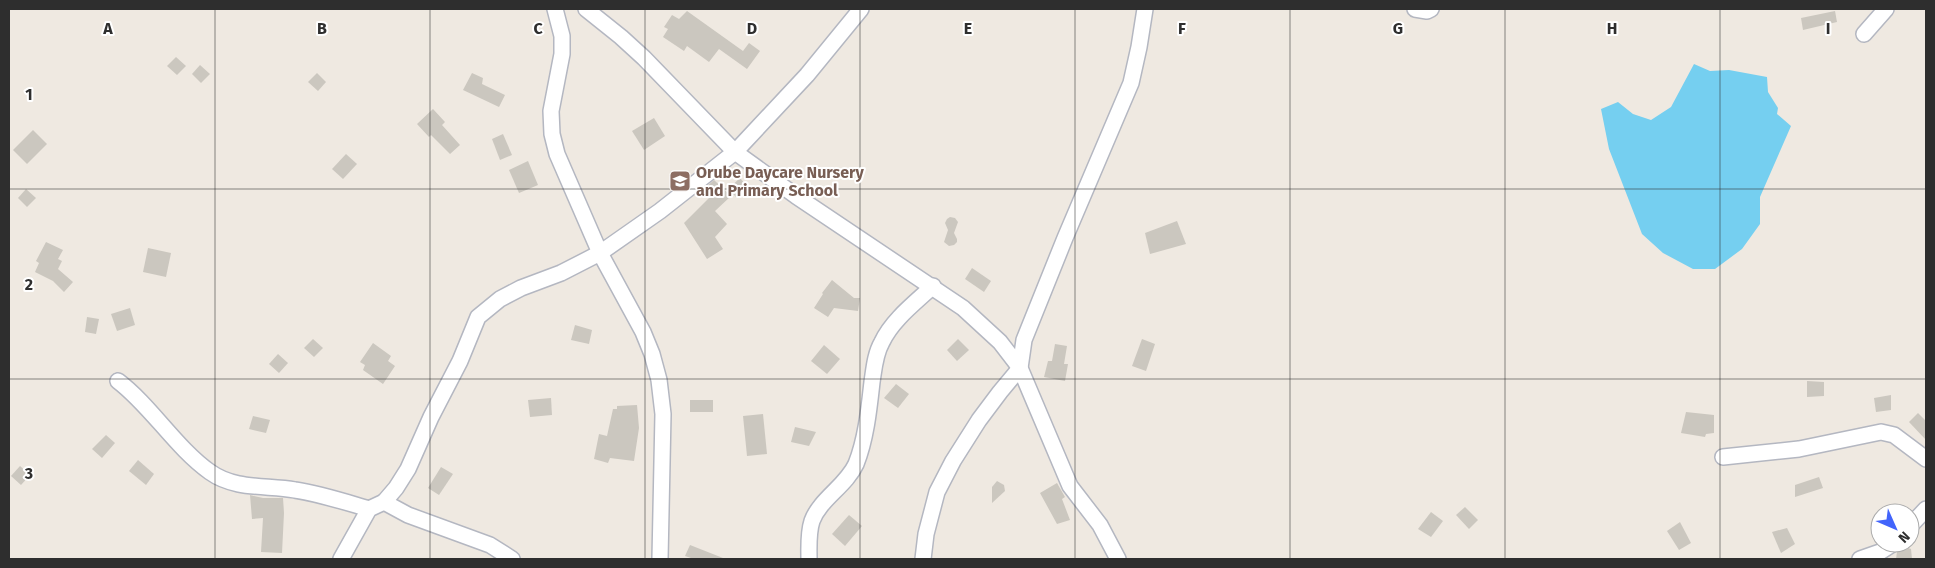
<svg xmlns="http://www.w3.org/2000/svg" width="1935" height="568" viewBox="0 0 1935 568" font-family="'Fira Sans',sans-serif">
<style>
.water{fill:#75cff0}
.building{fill:#cbc7bf}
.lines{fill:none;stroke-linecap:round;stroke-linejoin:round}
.minor-casing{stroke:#b4b7c1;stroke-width:18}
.minor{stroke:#fff;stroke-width:15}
.grid{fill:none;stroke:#2e2e2e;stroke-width:1;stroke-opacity:0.55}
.labels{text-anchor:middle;stroke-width:4;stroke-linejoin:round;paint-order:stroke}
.education-label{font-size:16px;font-weight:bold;fill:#785e54;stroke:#fff;text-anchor:start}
.grid-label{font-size:16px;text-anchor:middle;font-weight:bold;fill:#2e2e2e;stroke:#fff;stroke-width:4;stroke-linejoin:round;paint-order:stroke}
</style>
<rect width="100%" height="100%" fill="#efe9e1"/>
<path class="water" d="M1694,64L1710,71L1729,70L1767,77L1768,92L1778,108L1777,114L1791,126L1760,197V224L1742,249L1715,269H1693L1663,253L1642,234L1609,149L1601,109L1618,102L1633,114L1651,120L1671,107Z"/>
<g class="building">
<path d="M687,11L743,51L749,43L760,51L747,69L719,49L709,62L687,46L684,51L663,37L668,29L664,27L672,15L679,19Z"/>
<path d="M1835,11L1837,22L1803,30L1801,18Z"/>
<path d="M176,57L186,66L177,75L167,66Z"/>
<path d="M200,65L210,74L201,83L192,74Z"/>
<path d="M317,73L326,82L318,91L308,82Z"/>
<path d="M472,73L483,78L482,84L505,95L499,107L463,90Z"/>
<path d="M433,109L445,122L442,125L460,145L450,154L431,135L429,137L417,124Z"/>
<path d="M654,118L665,136L644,150L632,131Z"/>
<path d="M33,130L47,144L27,164L13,150Z"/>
<path d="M503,134L512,155L500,160L492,139Z"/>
<path d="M346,154L357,164L343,179L332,169Z"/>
<path d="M528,161L538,185L519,193L509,170Z"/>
<path d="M740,178L748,187L736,197L728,189Z"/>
<path d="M714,180L731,196L715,211L727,224L715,237L723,249L707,259L684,223L711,196L704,189Z"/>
<path d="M26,189L36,198L27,207L18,198Z"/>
<path d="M950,217L955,218L958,222L954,233L957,239V242L954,245L949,246L944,242L948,230L945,223L947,219Z"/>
<path d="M1177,221L1186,244L1150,254L1145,233Z"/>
<path d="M46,242L63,250L58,259L62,261L58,269L73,282L64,292L53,281L35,272L39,263L36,261Z"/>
<path d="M148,248L171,253L166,277L143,272Z"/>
<path d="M972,268L991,281L984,292L965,279Z"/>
<path d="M832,280L854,298H860L858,311L834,308L828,317L814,308L823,294L822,293Z"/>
<path d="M130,308L135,325L117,331L111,314Z"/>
<path d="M87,317L99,319L96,334L85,332Z"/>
<path d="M575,325L592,330L589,344L571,340Z"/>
<path d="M313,339L323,348L314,357L304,348Z"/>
<path d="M958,339L969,350L957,361L947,350Z"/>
<path d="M1142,339L1155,344L1146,371L1132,366Z"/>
<path d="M373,343L391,356L388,361L395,366L383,384L363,370L365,365L360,362Z"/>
<path d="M1055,344L1067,346L1064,364H1068L1065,381L1044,377L1048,361H1052Z"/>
<path d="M824,345L840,359L827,374L811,361Z"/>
<path d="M278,354L288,363L279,373L269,364Z"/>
<path d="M1807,381L1824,382V396L1807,397Z"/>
<path d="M896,384L909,394L898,408L884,398Z"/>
<path d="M1891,395V410L1876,412L1874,398Z"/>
<path d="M551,398L552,415L530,417L528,400Z"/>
<rect x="690" y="400" width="23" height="12"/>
<path d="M637,405L639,428L634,461L610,458L608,463L594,459L599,434L607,436L613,409H617V406Z"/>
<path d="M1686,412L1714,415V433L1706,434L1705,437L1681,433Z"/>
<path d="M1918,413L1926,421V440L1909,422Z"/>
<path d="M763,414L767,454L747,456L743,416Z"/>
<path d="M253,416L270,420L266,433L249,429Z"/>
<path d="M795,427L816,432L809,446L791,442Z"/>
<path d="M106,435L115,443L102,458L92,449Z"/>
<path d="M138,460L154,474L146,485L129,471Z"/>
<path d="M20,466L30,475L21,485L11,476Z"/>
<path d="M441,467L453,474L439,495L428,488Z"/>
<path d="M1819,477L1823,488L1795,497V485Z"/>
<path d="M997,481L1004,485L1005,491L992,503V487Z"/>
<path d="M1057,483L1065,497L1062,499L1070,520L1057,524L1040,493Z"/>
<path d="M250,495L263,498H283L284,513L282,553L261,552L263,518L252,519Z"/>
<path d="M1465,507L1478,520L1469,529L1456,515Z"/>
<path d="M1431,512L1443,521L1431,537L1418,529Z"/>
<path d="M849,515L862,526L845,546L832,534Z"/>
<path d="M1680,522L1691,543L1679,550L1667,531Z"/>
<path d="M1787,528L1795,544L1781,553L1772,532Z"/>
<path d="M690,545L723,558V559H694L685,556Z"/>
<path d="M1903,546L1911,549L1912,559H1896L1897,552Z"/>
</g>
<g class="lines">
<g class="minor-casing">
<g id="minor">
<path d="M555,9L562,36V54L551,111L552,134L557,154L600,253L643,332L652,354L659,380L663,414L660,559"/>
<path d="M586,9L621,37L644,58L735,152L796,196L963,308L1000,342L1020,368L1070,486L1100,525L1118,559"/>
<path d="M1415,9L1427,11L1431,9"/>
<path d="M1864,34L1886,9"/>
<path d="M118,381C151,406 176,448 210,472C235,490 267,485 295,490C321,494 345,502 369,509"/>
<path d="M1723,457L1799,449L1881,432L1894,435L1926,459"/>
<path d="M384,502L408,515L490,545L512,559"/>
<path d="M1910,526L1926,509"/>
<path d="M341,559L369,509L384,502L396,488L408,469L431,417L460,361L478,317L500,299L521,288L561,273L600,253L660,211L735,152L807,75L861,9"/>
<path d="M809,559C809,547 808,533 812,521C820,499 846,486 856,464C866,439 869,409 872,382C874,369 875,354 882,342C892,320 916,302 933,286"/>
<path d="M923,559L926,534L937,492L953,461L979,420L1000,392L1020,368L1024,340L1065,238L1131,83L1139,47L1145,9"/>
<path d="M1860,559L1880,552L1894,543"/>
</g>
</g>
<use href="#minor" class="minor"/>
</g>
<path class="grid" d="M215,9V559M430,9V559M645,9V559M860,9V559M1075,9V559M1290,9V559M1505,9V559M1720,9V559M9,189H1926M9,379H1926"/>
<defs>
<g id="school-square" transform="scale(1.125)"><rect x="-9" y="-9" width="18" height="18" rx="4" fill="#8d6e63" stroke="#fff"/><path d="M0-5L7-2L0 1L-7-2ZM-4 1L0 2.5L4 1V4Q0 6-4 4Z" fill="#fff"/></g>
</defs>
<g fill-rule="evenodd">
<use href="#school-square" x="680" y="181"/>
</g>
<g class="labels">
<g class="education-label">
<text x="696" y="178">Orube Daycare Nursery<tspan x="696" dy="18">and Primary School</tspan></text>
</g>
</g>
<g class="grid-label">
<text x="108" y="34">A</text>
<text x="322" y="34">B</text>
<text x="538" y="34">C</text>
<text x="752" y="34">D</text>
<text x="968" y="34">E</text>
<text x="1182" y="34">F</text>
<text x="1398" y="34">G</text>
<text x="1612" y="34">H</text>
<text x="1828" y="34">I</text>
<text x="29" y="100">1</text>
<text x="29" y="290">2</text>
<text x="29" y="479">3</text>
</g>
<rect width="1935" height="568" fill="none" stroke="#2e2e2e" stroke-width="20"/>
<g transform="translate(1895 528) rotate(135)"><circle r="24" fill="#ffffff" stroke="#ababab"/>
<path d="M0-4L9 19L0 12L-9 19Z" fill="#4264fb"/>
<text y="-8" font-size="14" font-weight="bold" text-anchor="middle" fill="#2e2e2e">N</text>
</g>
</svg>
